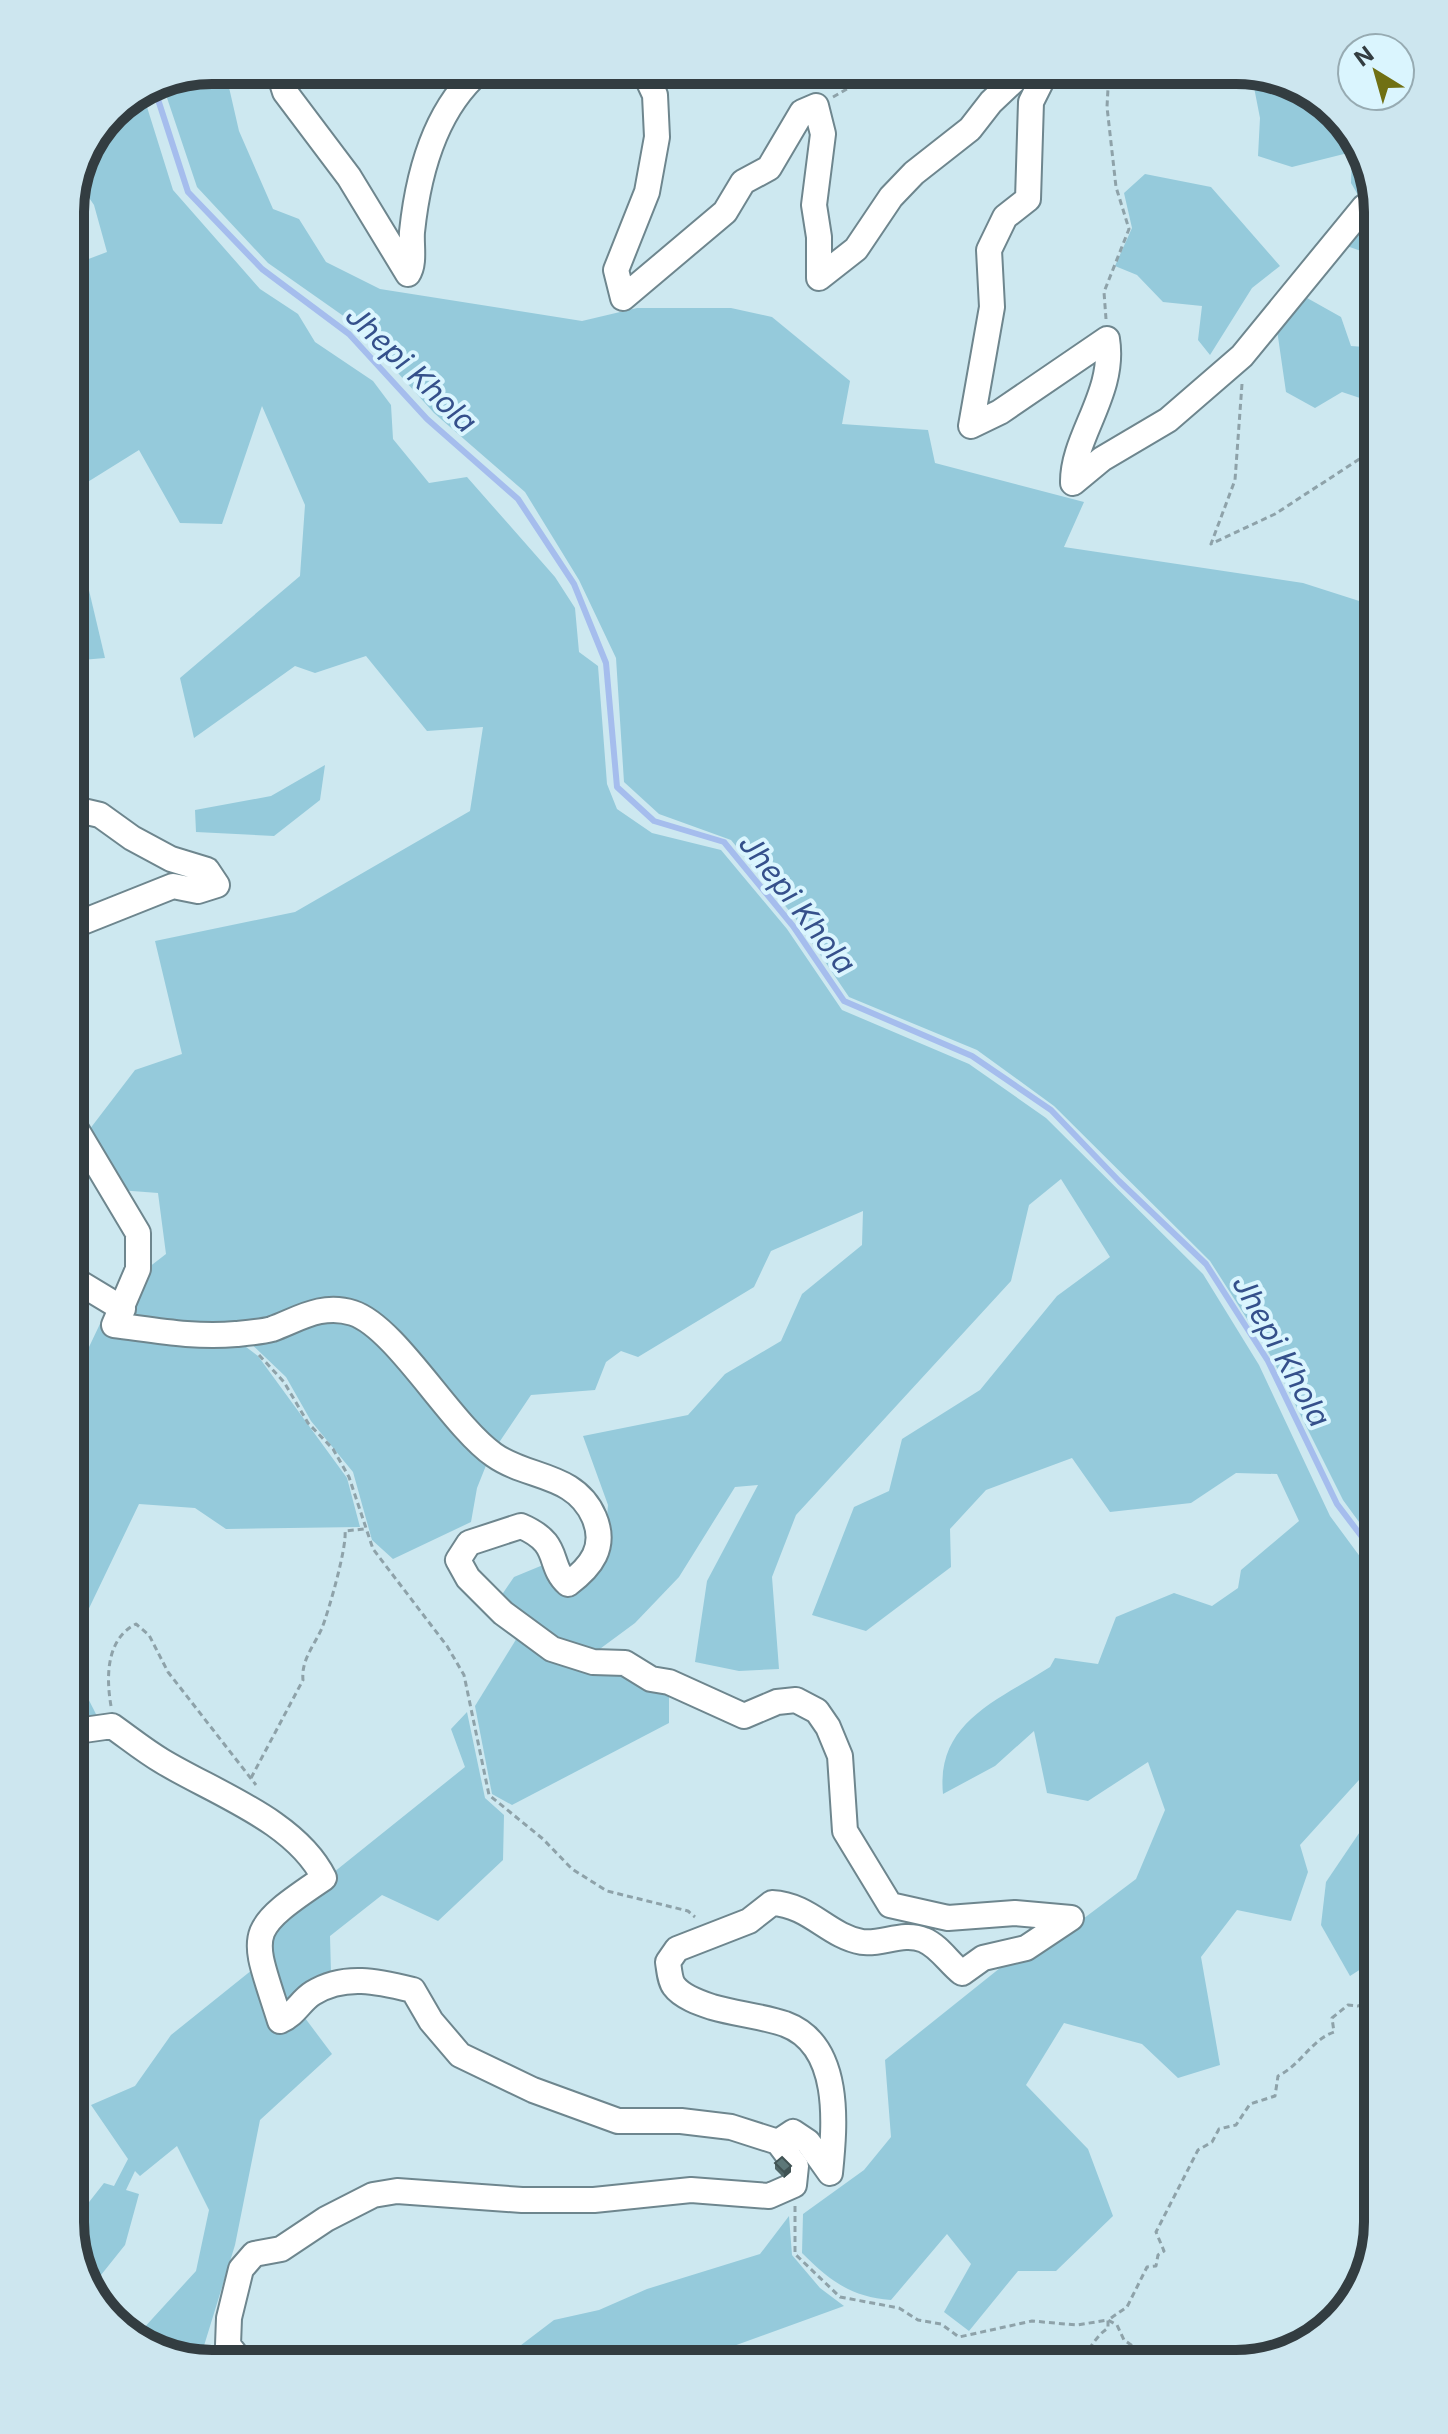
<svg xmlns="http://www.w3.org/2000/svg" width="1448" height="2434" viewBox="0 0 1448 2434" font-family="Inter,sans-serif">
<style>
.green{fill:#95cadb}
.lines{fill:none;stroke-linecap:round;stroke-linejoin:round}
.stream{stroke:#a5bded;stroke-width:6}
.minor-casing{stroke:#6e868e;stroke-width:28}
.path{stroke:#8ea2a9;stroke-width:3;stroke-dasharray:6 4;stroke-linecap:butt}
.minor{stroke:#fff;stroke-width:24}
.wall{fill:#506667}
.shaded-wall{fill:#415354}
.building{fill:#5d7778;stroke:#415354;stroke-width:2}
.labels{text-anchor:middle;stroke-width:8;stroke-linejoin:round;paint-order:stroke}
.water-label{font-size:30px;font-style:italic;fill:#35508b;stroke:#daf5fe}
.rim{fill:none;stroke:#333d41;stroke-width:10}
</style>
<rect width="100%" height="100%" fill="#cde8f0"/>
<g class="green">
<path d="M212,70H225L239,131L273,209L299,219L326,262L380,289L582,321L637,308H731L772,317L850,381L842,424L928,430L935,463L1084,502L1064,547L1303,583L1378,607V1548L1343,1500L1272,1358L1210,1261L1054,1106L977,1050L849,997L796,919L731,840L659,814L624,782L616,658L579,580L525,492L434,413L352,322L268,263L197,187L161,80Z"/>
<path d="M1251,72L1315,94L1364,150L1374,196L1362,202L1351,183L1352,152L1292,167L1258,156L1260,118Z"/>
<path d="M142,91L173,190L260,289L298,314L315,342L373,381L391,405L393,439L429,483L467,477L555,577L575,608L579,652L598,666L607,784L617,809L652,833L721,850L787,929L842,1010L969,1064L1046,1118L1203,1274L1259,1365L1330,1516L1378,1581V1759L1300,1845L1308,1872L1291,1921L1237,1910L1201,1957L1220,2065L1178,2078L1142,2044L1064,2023L1026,2085L1088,2149L1113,2216L1056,2271H1018L969,2331L944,2312L971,2264L947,2234L891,2300C851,2297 830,2281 802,2253L803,2214L864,2170L891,2137L885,2060L1010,1960L1079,1922L1136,1879L1165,1810L1148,1762L1088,1801L1047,1793L1034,1731L995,1766L943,1794C936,1722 997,1701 1050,1667L1055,1658L1098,1664L1116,1617L1174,1593L1212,1606L1238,1588L1241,1570L1299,1521L1277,1474L1236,1473L1191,1503L1110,1512L1072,1458L986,1490L950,1529L951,1567L866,1631L812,1615L854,1507L889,1491L902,1439L980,1390L1057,1296L1110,1257L1061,1179L1029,1205L1011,1281L796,1515L772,1577L779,1669L739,1671L695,1662L707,1581L758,1485L735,1487L679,1577L635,1623L593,1654L557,1643L499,1599L514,1577L543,1565L566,1589L604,1552L608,1505L583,1436L688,1415L725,1374L781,1341L802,1294L862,1245L863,1211L771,1251L754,1287L638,1357L621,1351L606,1362L595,1390L531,1395L494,1450L355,1307L234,1328L126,1319L144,1271L166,1254L158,1193L119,1190L86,1134L135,1070L182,1054L155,941L295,912L470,811L483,727L427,731L366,656L315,673L295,666L194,738L180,678L300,576L305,505L262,406L222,524L180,523L139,450L70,493V266L107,252L94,205L79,183L112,111Z"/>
<path d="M1145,174L1211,187L1280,266L1252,288L1210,355L1198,340L1202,306L1163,302L1137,275L1115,266L1132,228L1124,193Z"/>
<path d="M1369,211L1378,212V257L1344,245Z"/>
<path d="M1300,294L1341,317L1351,346L1378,348V404L1342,392L1315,408L1286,392L1276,323Z"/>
<path d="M70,510L105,658L70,661Z"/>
<path d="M325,765L320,800L274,836L196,832L195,810L271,796Z"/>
<path d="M108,1307L113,1326L233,1337L258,1356L347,1478L360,1527L226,1529L195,1508L139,1504L70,1648V1387Z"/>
<path d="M356,1318L489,1458L477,1488L471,1522L393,1559L372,1540L353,1472L311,1421L286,1377L244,1337L299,1321Z"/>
<path d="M520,1633L669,1686V1723L512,1805L492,1794L475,1706Z"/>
<path d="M70,1663L98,1718L70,1725Z"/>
<path d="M467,1712L485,1798L504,1815L503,1860L438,1921L382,1895L330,1936L331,1973L281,2015L268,1925L465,1767L451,1729Z"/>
<path d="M1378,1805V1958L1350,1976L1321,1925L1326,1882Z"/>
<path d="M257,1966L270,2004L302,2014L332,2054L260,2120L235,2245L199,2362L146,2344L142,2330L196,2271L209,2210L177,2146L140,2176L135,2171L126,2190L139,2194L125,2245L89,2290L84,2284L71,2225L104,2183L114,2186L128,2159L91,2105L135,2086L171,2035Z"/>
<path d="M789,2216L792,2255L820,2288L844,2306L684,2364H496L554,2320L599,2310L647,2289L760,2254Z"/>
</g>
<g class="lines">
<path class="stream" d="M153,84L188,192L262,269L349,334L427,419L518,499L574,584L606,663L617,787L654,821L724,842L793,926L844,1001L972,1056L1051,1110L1119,1181L1206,1264L1268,1361L1337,1504L1378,1558"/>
<g class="minor-casing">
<g id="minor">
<path d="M278,70L285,92L349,177L408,274C415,264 411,245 412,232C418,174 435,109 481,70"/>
<path d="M649,70L648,80L655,95L657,137L647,192L616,270L623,298L725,212L743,182L769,168L802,112L816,106L823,134L814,205L819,237V278L856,249L891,197L914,173L970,129L991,102L1025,70"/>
<path d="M1043,70L1045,74L1031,102L1028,199L1005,217L989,250L992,307L971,426L1000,412L1107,339C1116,393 1072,437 1073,483L1102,459L1168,420L1242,356L1364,207L1375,200"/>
<path d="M70,927L173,886L198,891L217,885L207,870L171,859L132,838L100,815L70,808"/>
<path d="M70,1119L138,1233V1269L114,1325C154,1330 195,1338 236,1334C247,1333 261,1332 272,1329C299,1319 322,1303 353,1313C396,1327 451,1425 494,1455C528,1479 575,1473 594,1517C607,1547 591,1567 568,1584C546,1564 563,1544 521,1526L469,1543L458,1560L468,1578L503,1613L552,1649L593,1662L625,1663L651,1679L669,1682L744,1716L777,1702L796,1700L817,1711L828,1727L840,1756L845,1831L890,1905L948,1918L1015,1913L1071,1918L1026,1948L983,1958L962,1973C949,1963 939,1946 924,1940C903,1931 882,1945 862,1942C828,1936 810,1905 772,1903L749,1921L677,1949L668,1962C669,1969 670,1981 674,1986C682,1997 700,2003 712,2007C736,2014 761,2016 785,2024C842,2045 835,2124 830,2173L808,2142L793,2132L778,2142"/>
<path d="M70,1277L123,1309"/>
<path d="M70,1732L112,1726C129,1738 145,1751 162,1761C215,1793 296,1821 324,1878C242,1933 252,1932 280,2021C296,2014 300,2001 313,1993C345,1973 380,1982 413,1990L431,2021L460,2055L533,2090L618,2121H681L731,2127L778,2142L796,2166L794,2185L769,2196L691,2190L594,2200H522L397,2191L373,2195L326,2219L281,2249L254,2254L241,2269L229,2318L228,2345L243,2364"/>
</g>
</g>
<g class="path">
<path d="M833,97L880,70"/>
<path d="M1106,319L1104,292L1129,229L1116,187L1107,107L1109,70"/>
<path d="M1242,384L1235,480L1211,544L1275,514L1378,447"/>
<path d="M259,1355L284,1382L308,1423L333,1449L349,1477L373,1549L447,1646L464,1675L489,1795L543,1839L572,1869L607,1891L688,1911L695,1917"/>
<path d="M111,1706C106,1677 106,1639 136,1624L149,1635L168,1672L256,1785"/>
<path d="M251,1778L303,1680C301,1660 314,1646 322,1628C329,1610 347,1547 345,1531L364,1529"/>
<path d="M795,2206V2254L840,2297L899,2308L918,2320L941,2324L959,2337L1032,2321L1077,2325L1108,2320L1117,2325L1124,2340L1159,2364"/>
<path d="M1076,2364C1090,2352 1093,2338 1108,2328V2320L1127,2307L1147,2267L1156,2266L1158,2255L1164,2251L1156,2232L1198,2150L1212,2142L1219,2129L1236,2125L1250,2104L1275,2096L1278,2076C1302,2064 1311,2040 1334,2032L1332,2018L1348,2005L1358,2006L1378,1997"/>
</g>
<use href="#minor" class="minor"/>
</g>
<path class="wall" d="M775,2163L791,2172L784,2178L775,2169Z"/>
<path class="shaded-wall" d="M791,2166V2172L784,2178V2172Z"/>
<path class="building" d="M782,2157L791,2166L784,2172L775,2163Z"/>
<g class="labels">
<g class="water-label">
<text transform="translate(411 369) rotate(44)" y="10">Jhepi Khola</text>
<text transform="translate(797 904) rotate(52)" y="10">Jhepi Khola</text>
<text transform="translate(1281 1351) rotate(61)" y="10">Jhepi Khola</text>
</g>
</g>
<path d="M0 0H1448V2434H0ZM212 84H1236A128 128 0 0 1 1364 212V2222A128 128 0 0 1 1236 2350H212A128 128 0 0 1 84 2222V212A128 128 0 0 1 212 84Z" fill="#cde6ef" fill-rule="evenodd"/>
<path class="rim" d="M212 84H1236A128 128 0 0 1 1364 212V2222A128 128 0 0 1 1236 2350H212A128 128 0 0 1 84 2222V212A128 128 0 0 1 212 84Z"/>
<g transform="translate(1376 72) rotate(323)"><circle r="38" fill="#daf5fe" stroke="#97abb2" stroke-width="2"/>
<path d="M0-6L14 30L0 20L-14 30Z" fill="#707013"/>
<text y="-12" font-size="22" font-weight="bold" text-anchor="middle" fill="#333d41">N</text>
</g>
</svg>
